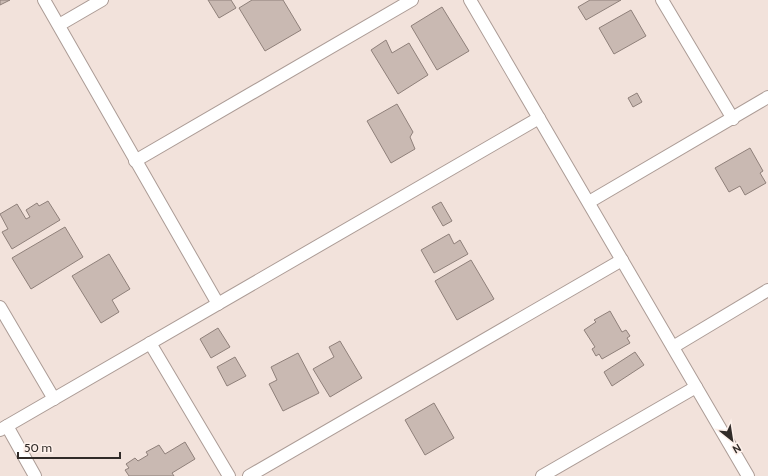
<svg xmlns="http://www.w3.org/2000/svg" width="768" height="476" viewBox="0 0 768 476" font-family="Cabin,sans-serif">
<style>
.building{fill:#c9b9b2;stroke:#8f807a}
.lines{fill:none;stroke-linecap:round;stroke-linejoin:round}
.street-casing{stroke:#ac9c96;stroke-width:14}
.street{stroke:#fff;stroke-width:12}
</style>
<rect width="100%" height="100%" fill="#f2e2db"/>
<g class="building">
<path d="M0,0H10L0,5Z"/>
<path d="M208,0H231L236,8L219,18Z"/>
<path d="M252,0H283L301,30L265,51L239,8Z"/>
<path d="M590,0H621L586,20L578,7Z"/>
<path d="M442,7L469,51L437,70L411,26Z"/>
<path d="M631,10L646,36L614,54L599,28Z"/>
<path d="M386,40L392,53L409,43L428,75L398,94L371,50Z"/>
<path d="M637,93L642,102L633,107L628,98Z"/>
<path d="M397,104L413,132L410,137L415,149L391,163L367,121Z"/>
<path d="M750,148L763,171L760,173L766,183L745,195L740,186L729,192L715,168Z"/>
<path d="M48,201L60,220L12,249L2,232L8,229L0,214L17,204L26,219L30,217L26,210L37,203L39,206Z"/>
<path d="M441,202L452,221L443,226L432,207Z"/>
<path d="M65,227L83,257L31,289L12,258Z"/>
<path d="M449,234L454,244L460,240L468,254L434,273L421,250Z"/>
<path d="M109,254L130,289L112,300L119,312L101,323L72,276Z"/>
<path d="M471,260L494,299L457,320L435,281Z"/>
<path d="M610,311L622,332L626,330L630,336L627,338L630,343L602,359L599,354L596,356L592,349L595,347L584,330L596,322L594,320Z"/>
<path d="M218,328L230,347L211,358L200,339Z"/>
<path d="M340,341L362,378L330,397L313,369L334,357L329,347Z"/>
<path d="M635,352L644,365L612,386L604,372Z"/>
<path d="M298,353L319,393L283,411L269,384L277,380L271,367Z"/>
<path d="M235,357L246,376L227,386L217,367Z"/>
<path d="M434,403L454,438L425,455L405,420Z"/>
<path d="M185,442L195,459L172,473L174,476H129L125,470L129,468L126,464L135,458L138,461L148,455L146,452L159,445L165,454Z"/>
</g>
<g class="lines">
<g class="street-casing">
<g id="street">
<path d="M44,0L218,304"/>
<path d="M470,0L748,476"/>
<path d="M662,0L733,119"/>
<path d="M59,25L102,0"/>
<path d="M135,161L412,0"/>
<path d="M589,202L768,97"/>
<path d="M0,307L54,399"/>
<path d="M150,343L229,476"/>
<path d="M673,347L768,290"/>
<path d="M7,426L35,476"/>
<path d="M0,430L539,118"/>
<path d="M249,476L622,260"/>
<path d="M542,476L696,387"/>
</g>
</g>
<use href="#street" class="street"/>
</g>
<g transform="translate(732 440) rotate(150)" stroke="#fdf0ea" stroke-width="3" paint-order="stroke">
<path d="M0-3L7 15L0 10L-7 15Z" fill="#312b28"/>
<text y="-6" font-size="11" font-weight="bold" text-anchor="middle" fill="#312b28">N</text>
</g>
<path d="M18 452v6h102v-6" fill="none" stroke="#312b28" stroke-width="2"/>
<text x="24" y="452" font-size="12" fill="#312b28" stroke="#fdf0ea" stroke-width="3" paint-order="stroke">50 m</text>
</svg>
